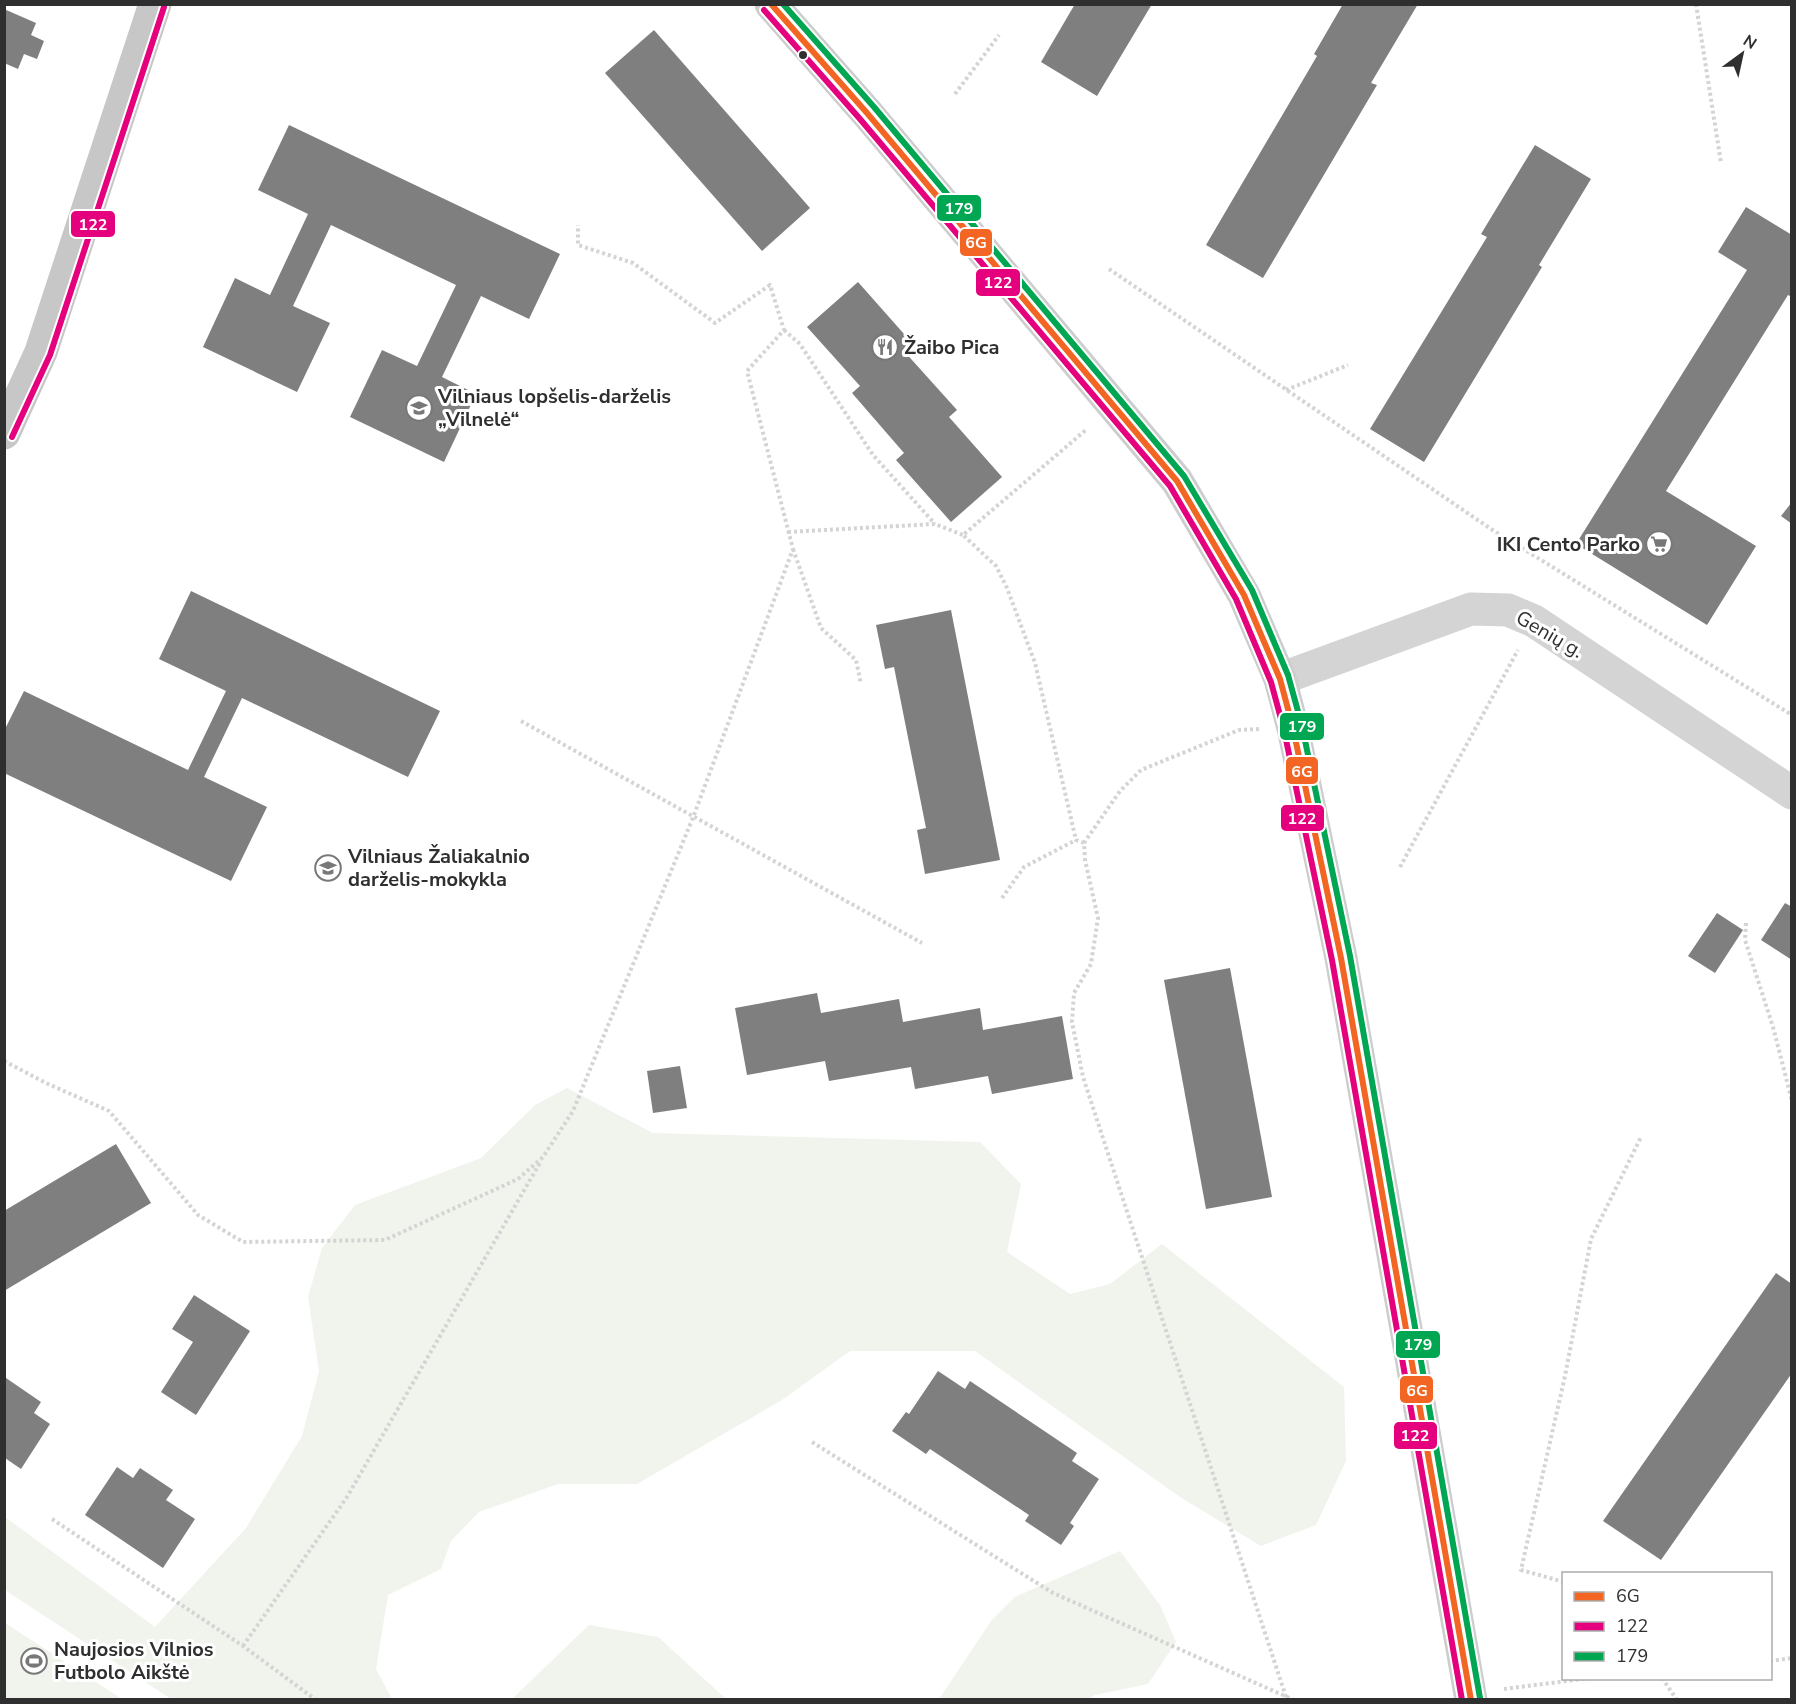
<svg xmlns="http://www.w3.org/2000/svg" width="1796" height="1704" viewBox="0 0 1796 1704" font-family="'Nunito Sans',sans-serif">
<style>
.green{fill:#f0f4ed}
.building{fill:#7f7f7f}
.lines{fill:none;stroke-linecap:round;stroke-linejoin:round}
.path{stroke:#d4d4d4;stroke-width:4;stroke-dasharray:3 3;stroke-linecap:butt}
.minor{stroke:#d4d4d4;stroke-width:33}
.secondary{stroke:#cdcdcd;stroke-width:33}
.primary{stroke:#c7c7c7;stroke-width:33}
.bus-1-casing{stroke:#fff;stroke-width:10}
.bus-2-casing{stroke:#fff;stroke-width:10}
.bus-3-casing{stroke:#fff;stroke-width:10}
.bus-1{stroke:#f26522;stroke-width:6}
.bus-2{stroke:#e5007d;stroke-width:6}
.bus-3{stroke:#00a651;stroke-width:6}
.bus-dot{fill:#2f2f2f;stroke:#fff;stroke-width:2}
.labels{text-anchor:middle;stroke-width:6;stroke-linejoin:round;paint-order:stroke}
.poi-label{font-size:20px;font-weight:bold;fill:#2f2f2f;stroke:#fff;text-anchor:start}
.street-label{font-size:20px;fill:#2f2f2f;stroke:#fff}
.line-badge{stroke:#fff;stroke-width:2}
.badge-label{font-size:16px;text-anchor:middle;font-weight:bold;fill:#fff}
</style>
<rect width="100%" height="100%" fill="#fff"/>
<g class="green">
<path d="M567,1088L653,1133L980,1142L1021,1184L1007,1252L1070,1294L1110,1284L1162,1244L1344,1387L1346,1461L1316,1525L1261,1546L1180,1497L975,1351H850L782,1400L637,1484H558L479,1512L451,1541L441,1569L388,1595L376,1669L392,1699H171L5,1590V1517L155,1627L246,1528L302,1436L319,1371L308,1297L322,1248L355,1205L481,1158L535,1105Z"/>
<path d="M1120,1551L1160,1605L1176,1642L1148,1684L1095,1695L1090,1699H939L991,1621L1015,1597Z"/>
<path d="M4,1623H5L122,1699H5Z"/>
<path d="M589,1625L658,1637L726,1699H512Z"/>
</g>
<g class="building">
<path d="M1075,4H1152L1097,96L1041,62Z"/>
<path d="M1343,4H1418L1371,83L1377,85L1263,278L1206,245L1317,56L1314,54Z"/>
<path d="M4,9L36,23L31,35L44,41L37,59L24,54L18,69L4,63Z"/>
<path d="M654,30L810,208L762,251L605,73Z"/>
<path d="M289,125L560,254L529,319L481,296L442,377L476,394L444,462L350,417L382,350L417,366L456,285L331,225L293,306L330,323L297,392L203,347L235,278L270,295L308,214L258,190Z"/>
<path d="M1535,145L1591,179L1539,265L1542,267L1424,462L1370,429L1487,237L1481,234Z"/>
<path d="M1746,207L1792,235V297L1788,295L1666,491L1756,546L1707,625L1576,544L1747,270L1718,252Z"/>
<path d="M858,282L912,343L903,350L957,410L949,417L1002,477L951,522L896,460L904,453L852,393L860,386L807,327Z"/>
<path d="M1792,502V524L1781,516Z"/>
<path d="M191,591L440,711L408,777L242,698L204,777L267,807L231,881L4,773V731L24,691L188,770L226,691L159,659Z"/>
<path d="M951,610L1000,860L925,874L917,830L926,828L894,667L885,669L876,625Z"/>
<path d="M1785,903L1792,907V960L1761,940Z"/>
<path d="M1717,913L1743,930L1715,973L1688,956Z"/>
<path d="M1230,968L1272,1197L1206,1209L1164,980Z"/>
<path d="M817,993L821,1013L899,999L903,1022L980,1008L983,1030L1062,1016L1073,1079L992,1094L988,1076L915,1089L911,1067L829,1081L825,1061L747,1075L735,1008Z"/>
<path d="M680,1066L687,1108L653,1113L647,1071Z"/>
<path d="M116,1144L151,1203L4,1291V1211Z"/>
<path d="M1776,1273L1792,1284V1373L1661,1560L1603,1521Z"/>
<path d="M194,1295L250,1331L196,1415L161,1392L193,1342L172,1329Z"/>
<path d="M938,1371L965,1389L970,1381L1077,1453L1072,1461L1099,1479L1070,1523L1074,1526L1061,1545L1025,1521L1029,1515L930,1449L926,1454L892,1431L906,1412L909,1414Z"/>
<path d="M6,1378L41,1402L34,1413L50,1424L21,1469L5,1458Z"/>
<path d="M117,1467L133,1478L140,1468L173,1490L166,1500L195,1519L163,1568L85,1515Z"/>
</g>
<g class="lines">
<g class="path">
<path d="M1696,4L1721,163"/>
<path d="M955,94L999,35"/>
<path d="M1109,269L1491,529L1792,715"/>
<path d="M784,330L800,344L873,455L935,524"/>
<path d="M1286,390L1348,365"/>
<path d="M788,532L935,524L963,535"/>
<path d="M793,549L821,628L856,660L861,684"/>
<path d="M521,721L922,943"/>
<path d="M1259,729L1239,730L1141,770L1120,791L1084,843L1085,860L1098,918L1091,964L1074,993L1072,1022L1083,1077L1287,1700"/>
<path d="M1084,843L1076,840L1035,663L1007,588L996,566L963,535L1087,429"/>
<path d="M1400,867L1518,650"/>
<path d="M1002,898L1024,867L1076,840"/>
<path d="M1746,923L1745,940L1773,1027L1792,1101"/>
<path d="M4,1061L46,1083L109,1111L198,1215L243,1242L385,1240L518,1179L543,1157L573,1111L694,815L793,549L747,371L784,330L770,285L715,323L633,263L578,245V225"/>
<path d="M812,1442L1053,1593L1294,1700"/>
<path d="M52,1519L243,1646L316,1700"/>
<path d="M1564,1582L1521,1570L1565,1376L1591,1239L1641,1137"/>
<path d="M243,1646L347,1497L541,1161"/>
<path d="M1770,1661L1792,1658"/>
<path d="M1662,1678L1677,1700"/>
<path d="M1504,1689L1590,1678"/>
</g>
<path class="minor" d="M1280,679L1471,609L1508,610L1534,621L1792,793"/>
<path class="secondary" d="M771,4L867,113L1177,481L1244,595L1280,679L1293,728L1341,958L1471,1700"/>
<path class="primary" d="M4,433L41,352L155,4"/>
<g class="bus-1-casing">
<path id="bus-1" d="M771,4L867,113L1177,481L1244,595L1280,679L1293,728L1341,958L1471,1700"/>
</g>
<g class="bus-2-casing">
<g id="bus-2">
<path d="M764,10L860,119L1170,486L1236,599L1271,682L1284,730L1332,960L1462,1700"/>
<path d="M12,437L50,355L164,7"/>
</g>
</g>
<g class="bus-3-casing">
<path id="bus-3" d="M783,4L874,107L1184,476L1252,590L1288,675L1302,726L1350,956L1480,1698"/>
</g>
<use href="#bus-1" class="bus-1"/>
<use href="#bus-2" class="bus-2"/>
<use href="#bus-3" class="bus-3"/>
</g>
<defs>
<g id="restaurant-ring" transform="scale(1.35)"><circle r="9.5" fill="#fff" stroke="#787878" stroke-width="1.5"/><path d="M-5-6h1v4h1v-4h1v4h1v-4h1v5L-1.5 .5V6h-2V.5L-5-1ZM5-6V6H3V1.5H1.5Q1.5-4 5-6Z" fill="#787878"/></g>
<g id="school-ring" transform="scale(1.35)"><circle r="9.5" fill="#fff" stroke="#787878" stroke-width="1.5"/><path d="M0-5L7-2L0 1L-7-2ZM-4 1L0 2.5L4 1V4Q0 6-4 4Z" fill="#787878"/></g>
<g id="supermarket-ring" transform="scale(1.35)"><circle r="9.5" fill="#fff" stroke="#787878" stroke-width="1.5"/><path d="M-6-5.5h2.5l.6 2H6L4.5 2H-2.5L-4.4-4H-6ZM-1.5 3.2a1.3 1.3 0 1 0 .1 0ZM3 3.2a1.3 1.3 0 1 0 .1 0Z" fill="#787878"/></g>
<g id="stadium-ring" transform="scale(1.35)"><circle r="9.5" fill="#fff" stroke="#787878" stroke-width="1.5"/><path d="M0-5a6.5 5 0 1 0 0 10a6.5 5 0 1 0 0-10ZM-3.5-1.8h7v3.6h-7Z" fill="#787878"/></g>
</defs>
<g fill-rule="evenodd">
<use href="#restaurant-ring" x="885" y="347"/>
<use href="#school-ring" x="419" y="408"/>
<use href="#supermarket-ring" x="1659" y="544"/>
<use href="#school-ring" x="328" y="868"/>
<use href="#stadium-ring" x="34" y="1661"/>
</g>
<circle class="bus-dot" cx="803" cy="55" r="5"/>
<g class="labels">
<g class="poi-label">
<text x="904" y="354">Žaibo Pica</text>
<text x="438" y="403">Vilniaus lopšelis-darželis<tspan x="438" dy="23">„Vilnelė“</tspan></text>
<text x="1640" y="551" text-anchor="end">IKI Cento Parko</text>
<text x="348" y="863">Vilniaus Žaliakalnio<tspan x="348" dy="23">darželis-mokykla</tspan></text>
<text x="54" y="1656">Naujosios Vilnios<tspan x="54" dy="23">Futbolo Aikštė</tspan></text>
</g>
<g class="street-label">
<text transform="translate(1550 634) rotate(30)" y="7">Genių g.</text>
</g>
</g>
<g class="line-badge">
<rect x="936" y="194" width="46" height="28" rx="6" fill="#00a651"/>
<rect x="70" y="210" width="46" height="28" rx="6" fill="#e5007d"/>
<rect x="959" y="228" width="34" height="29" rx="6" fill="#f26522"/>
<rect x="975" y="268" width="46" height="29" rx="6" fill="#e5007d"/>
<rect x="1279" y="712" width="46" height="29" rx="6" fill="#00a651"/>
<rect x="1285" y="756" width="34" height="29" rx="6" fill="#f26522"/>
<rect x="1280" y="804" width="45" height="28" rx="6" fill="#e5007d"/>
<rect x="1395" y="1330" width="46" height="29" rx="6" fill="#00a651"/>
<rect x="1399" y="1375" width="35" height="29" rx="6" fill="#f26522"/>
<rect x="1393" y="1421" width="45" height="29" rx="6" fill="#e5007d"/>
</g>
<g class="badge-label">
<text x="959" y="214">179</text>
<text x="93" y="230">122</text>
<text x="976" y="248">6G</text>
<text x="998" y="288">122</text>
<text x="1302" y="732">179</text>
<text x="1302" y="777">6G</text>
<text x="1302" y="824">122</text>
<text x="1418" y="1350">179</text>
<text x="1417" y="1396">6G</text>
<text x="1415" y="1441">122</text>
</g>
<rect width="1796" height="1704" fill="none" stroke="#2f2f2f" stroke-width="12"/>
<rect x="1562" y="1572" width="210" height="108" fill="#ffffff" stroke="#acacac" stroke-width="1.5"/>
<rect x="1574" y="1592" width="30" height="9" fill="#f26522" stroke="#acacac" stroke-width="1.5"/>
<text x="1616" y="1602" font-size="18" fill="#2f2f2f">6G</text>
<rect x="1574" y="1622" width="30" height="9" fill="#e5007d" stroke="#acacac" stroke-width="1.5"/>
<text x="1616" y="1632" font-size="18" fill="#2f2f2f">122</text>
<rect x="1574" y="1652" width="30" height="9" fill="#00a651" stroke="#acacac" stroke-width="1.5"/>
<text x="1616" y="1662" font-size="18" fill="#2f2f2f">179</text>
<g transform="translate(1742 54) rotate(33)" stroke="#ffffff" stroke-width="4.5" paint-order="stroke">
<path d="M0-4.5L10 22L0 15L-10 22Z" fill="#2f2f2f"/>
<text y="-9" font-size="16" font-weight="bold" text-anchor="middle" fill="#2f2f2f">N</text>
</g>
</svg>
